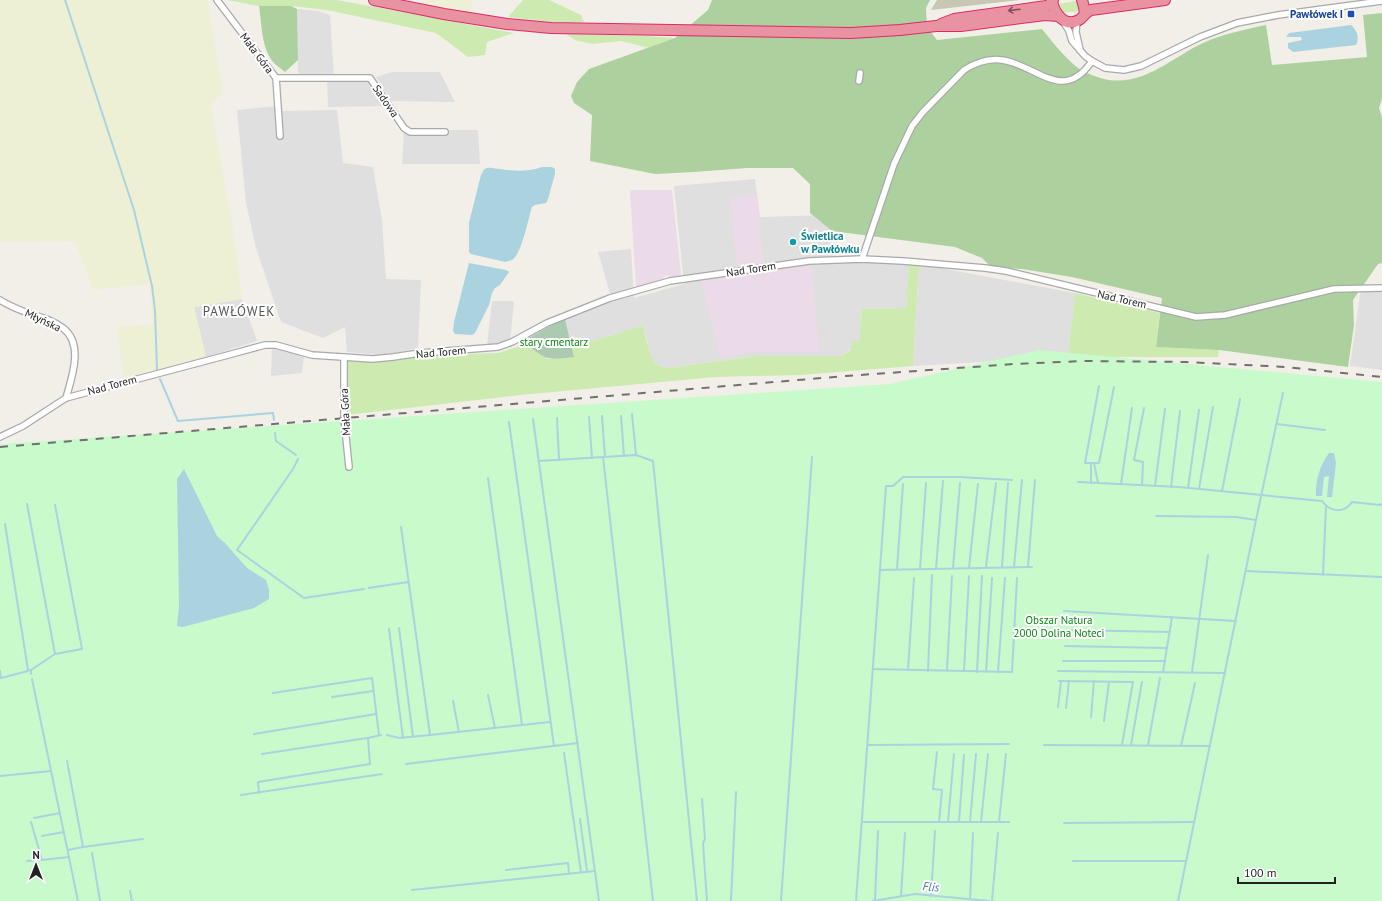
<svg xmlns="http://www.w3.org/2000/svg" width="1382" height="901" viewBox="0 0 1382 901" font-family="'PT Sans',sans-serif">
<style>
.residential{fill:#e0dfdf}
.industrial{fill:#ebdbe8}
.construction{fill:#c7c7b4}
.farmland{fill:#eef0d5}
.grass{fill:#cdebb0}
.forest{fill:#add19e}
.cemetery{fill:#aacbaf}
.park{fill:#c8facc}
.water{fill:#aad3df}
.lines{fill:none;stroke-linecap:round;stroke-linejoin:round}
.stream{stroke:#aad3df;stroke-width:2}
.street-casing{stroke:#a9a9a9;stroke-width:8}
.highway-casing{stroke:#dc2a67;stroke-width:12}
.street{stroke:#fff;stroke-width:5.5}
.highway{stroke:#e892a2;stroke-width:10}
.rail{stroke:#707070;stroke-width:2;stroke-dasharray:8 8;stroke-linecap:butt}
.oneway{stroke:#7b545c}
.transit-dot{fill:#1a4fb4;stroke:#fff;stroke-width:1.5}
.culture-dot{fill:#0f9aa8;stroke:#fff;stroke-width:1.5}
.labels{text-anchor:middle;stroke-width:4;stroke-linejoin:round;paint-order:stroke}
.transit-label{font-size:11px;font-weight:bold;fill:#164399;stroke:#fff;text-anchor:end}
.street-label{font-size:11px;fill:#222;stroke:#fff}
.culture-label{font-size:11px;font-weight:bold;fill:#0d838f;stroke:#fff;text-anchor:start}
.park-label{font-size:11px;fill:#0c8416;stroke:#fff}
.water-label{font-size:12px;font-style:italic;fill:#4a7aab;stroke:#fff}
.quarter-label{font-size:13px;letter-spacing:1px;fill:#555;stroke:#fff}
</style>
<rect width="100%" height="100%" fill="#f2efe9"/>
<g class="residential">
<path d="M297,9L318,11L330,15L334,78H370L389,106L328,107L327,78L298,79Z"/>
<path d="M392,72H440L455,102L391,101L376,77Z"/>
<path d="M277,106L278,111L337,110L343,163L373,167L382,220L386,279L421,280L418,348L382,355L347,352L345,327L323,338L281,322L256,248L246,203L237,110Z"/>
<path d="M404,130H478L480,164H402Z"/>
<path d="M755,179L760,217L826,215L836,262L909,263L906,308L862,309L859,341L842,356H756L668,368L659,366L656,364L651,357L643,325L572,348L565,319L612,300L598,252L631,249L634,298L684,284L674,186Z"/>
<path d="M919,264L1075,293L1068,357L913,366Z"/>
<path d="M1361,288H1382V370L1350,366Z"/>
<path d="M242,299L257,341L206,357L194,307Z"/>
<path d="M492,301H514L510,343L487,346Z"/>
<path d="M272,347L304,356L302,373L271,376Z"/>
</g>
<g class="industrial">
<path d="M630,190H672L681,275L671,279L667,275L659,281L636,287Z"/>
<path d="M757,194L760,217L759,229L764,264L737,267L730,198Z"/>
<path d="M812,266L819,352H755L720,358L701,281Z"/>
</g>
<path class="construction" d="M937,0H1020L931,10Z"/>
<g class="farmland">
<path d="M0,0H208L223,92L211,105L234,234L242,299L194,307L206,357L123,377L117,327L153,324L149,284L93,290L75,241L0,242Z"/>
<path d="M423,0H473L469,13L422,3Z"/>
</g>
<g class="grass">
<path d="M227,0H337L514,33L487,42L485,55L468,57L436,33L327,10L291,6H259Z"/>
<path d="M523,0H549L581,15L584,22H554L508,17Z"/>
<path d="M1075,1L1080,3V11L1063,13L1057,6L1058,4Z"/>
<path d="M566,34L646,36L675,38L649,48L621,41L592,44L575,40Z"/>
<path d="M909,263L919,264L913,366L801,375L716,377L520,395L347,415V359L366,362L388,360L429,355L498,353L520,346L526,341V343L548,359L574,357L572,348L643,325C645,334 650,362 659,366C661,367 665,367 668,368L756,356H842L850,350L852,341H859L862,309L906,308Z"/>
<path d="M1075,293L1160,313L1156,347L1219,350L1218,357H1068Z"/>
</g>
<g class="forest">
<path d="M712,0H930L926,8L927,27L937,40L1042,29C1051,40 1061,53 1072,63C1080,71 1093,76 1104,79C1146,88 1174,54 1210,40C1228,33 1247,29 1266,25L1272,65L1367,57L1363,15L1382,13V99L1379,108L1382,117V263L1378,264L1353,300L1354,325L1348,367L1219,350L1156,347L1162,298L1072,277L1022,269L1005,268L990,266L982,258L955,247L832,231L810,213V184L793,168H747L694,172L655,174L590,161L592,115L574,103L571,96L577,82L589,69L675,38L708,10Z"/>
<path d="M259,6H291L297,9L298,60L285,72C282,69 278,67 275,64C261,50 262,24 259,6Z"/>
</g>
<path class="cemetery" d="M565,319L574,357C548,360 546,361 526,343L527,339L548,327Z"/>
<path class="park" d="M1039,350L1382,382V901H0V444L890,384Z"/>
<g class="water">
<path d="M1351,25C1357,30 1360,38 1356,45L1293,52L1288,48V43L1302,40L1301,37H1286L1289,33Z"/>
<path d="M542,167H552L555,169V174L548,199L546,203L535,205L532,207C528,219 522,254 512,260C510,261 507,261 505,262L471,254L469,252V223L481,175C483,172 483,169 487,168C491,167 496,169 500,169C514,171 529,172 542,167Z"/>
<path d="M469,263L506,270L509,272L500,285L495,288L492,293L489,305L475,333L472,335L455,334L453,331L454,322Z"/>
<path d="M1329,453H1334L1336,463L1332,497H1327L1329,476L1324,477L1322,496H1316C1315,481 1320,465 1329,453Z"/>
<path d="M184,469L217,536L225,543L247,568L266,580L269,590V599L254,608L183,627L177,626L179,606L177,479Z"/>
</g>
<g class="lines">
<g class="stream">
<path d="M65,0L134,210L152,286L155,311L157,369"/>
<path d="M160,379L178,421L273,413L274,420"/>
<path d="M632,414L636,455"/>
<path d="M602,416L605,457"/>
<path d="M621,416L624,456"/>
<path d="M589,417L592,458"/>
<path d="M557,418L559,460"/>
<path d="M533,419L599,901"/>
<path d="M509,422L554,746L578,743"/>
<path d="M1277,424L1325,430"/>
<path d="M275,433L276,441L296,455"/>
<path d="M603,457L653,901"/>
<path d="M298,459L293,469L237,550L304,598L364,589"/>
<path d="M539,461L636,455L653,461L697,901"/>
<path d="M1091,463H1099L1114,387"/>
<path d="M1094,463L1098,483"/>
<path d="M488,478L522,725"/>
<path d="M1078,482L1179,487L1322,501C1330,512 1344,514 1352,502L1380,505L1382,504"/>
<path d="M1091,483V463H1085L1099,386"/>
<path d="M1121,484L1132,408"/>
<path d="M1142,485L1143,462L1134,460L1144,408"/>
<path d="M1155,486L1165,409"/>
<path d="M1171,487L1180,411"/>
<path d="M1188,488L1199,410"/>
<path d="M1199,489L1213,407"/>
<path d="M1222,491L1240,399"/>
<path d="M27,504L55,654L31,670"/>
<path d="M55,505L82,649L55,654"/>
<path d="M1156,516L1236,517L1256,520L1283,393"/>
<path d="M5,524L28,670H31V674"/>
<path d="M401,527L430,735L550,722"/>
<path d="M986,567L996,483"/>
<path d="M1002,567L1008,483"/>
<path d="M1014,567L1022,480"/>
<path d="M1028,567L1035,480"/>
<path d="M953,568L960,483"/>
<path d="M969,568L978,484"/>
<path d="M897,569L903,484"/>
<path d="M920,569L926,483"/>
<path d="M936,569L943,481"/>
<path d="M880,570L1032,567"/>
<path d="M1246,571L1382,577"/>
<path d="M1323,575L1326,506"/>
<path d="M369,588L408,582"/>
<path d="M1064,611L1236,621"/>
<path d="M399,628L413,737"/>
<path d="M389,629L403,738"/>
<path d="M1067,630L1170,632"/>
<path d="M1065,646L1167,648"/>
<path d="M1063,661H1165"/>
<path d="M873,669L1012,672L1017,578"/>
<path d="M908,670L914,578"/>
<path d="M947,670L952,576"/>
<path d="M0,671L1,678L28,671"/>
<path d="M928,671L932,575"/>
<path d="M964,671L969,576"/>
<path d="M1058,671L1225,673"/>
<path d="M977,672L982,576"/>
<path d="M986,672L992,578"/>
<path d="M998,672L1005,578"/>
<path d="M1163,672L1172,617"/>
<path d="M1192,672L1208,555"/>
<path d="M32,679L78,901"/>
<path d="M1059,681L1133,682L1122,745"/>
<path d="M273,693L372,678L379,735"/>
<path d="M488,695L495,728"/>
<path d="M332,697L373,691"/>
<path d="M453,701L459,732"/>
<path d="M1058,707L1061,681"/>
<path d="M1066,708L1069,681"/>
<path d="M1091,717L1094,681"/>
<path d="M1104,721L1109,682"/>
<path d="M254,734L376,714"/>
<path d="M387,735L399,738L430,735"/>
<path d="M868,745L1009,744"/>
<path d="M1044,745L1210,746"/>
<path d="M1131,745L1142,682"/>
<path d="M1148,745L1160,678"/>
<path d="M1181,746L1195,683"/>
<path d="M937,752L933,789L942,790L939,822"/>
<path d="M564,753L581,872"/>
<path d="M262,754L367,738"/>
<path d="M67,761L83,847L68,850"/>
<path d="M406,764L553,746"/>
<path d="M0,776L51,771"/>
<path d="M259,793L258,782L370,764L368,738L381,735"/>
<path d="M241,795L382,774"/>
<path d="M702,799L705,839L703,843L707,901"/>
<path d="M34,818L60,813"/>
<path d="M580,819L587,871"/>
<path d="M31,822L42,860L69,857"/>
<path d="M863,822H1009"/>
<path d="M948,822L954,754"/>
<path d="M959,822L964,755"/>
<path d="M970,822L976,754"/>
<path d="M981,822L988,754"/>
<path d="M999,822L1006,754"/>
<path d="M1064,823L1194,822"/>
<path d="M42,836L64,832"/>
<path d="M83,847L143,839"/>
<path d="M92,853L100,901"/>
<path d="M27,861L41,860"/>
<path d="M1073,861H1186"/>
<path d="M506,870L568,863L569,874"/>
<path d="M412,890L595,871"/>
<path d="M130,891L132,901"/>
<path d="M901,896L905,833"/>
<path d="M931,896L935,831"/>
<path d="M970,899L973,833"/>
<path d="M875,900L878,831"/>
<path d="M731,901L736,792"/>
<path d="M781,901L812,457"/>
<path d="M856,901L886,486H893L903,477H960L1012,480"/>
<path d="M873,901L915,894L989,901"/>
<path d="M992,901L998,833"/>
<path d="M1178,901L1256,520"/>
</g>
<g class="street-casing">
<g id="street">
<path d="M217,0L276,78L280,136"/>
<path d="M1063,21L1069,31L1072,41L1085,56L1092,61L1105,68L1124,70L1141,66L1200,37L1237,23L1278,15L1382,1"/>
<path d="M1077,21L1076,32L1080,50"/>
<path d="M276,78H370L404,128L410,132H445"/>
<path d="M859,81L860,73"/>
<path d="M862,259L894,164L912,126L923,112L964,70C975,63 988,58 1002,60C1037,65 1063,104 1092,61"/>
<path d="M0,300C11,307 22,311 34,315C44,318 54,321 63,328C84,344 72,377 66,398"/>
<path d="M344,357V418L349,467"/>
<path d="M0,437L23,426L66,398L228,355L265,345H276L312,355L373,359L393,357L420,353L498,347L512,342L547,323L610,298L670,281L809,261L862,259L903,261L985,268L1006,271L1196,317L1225,315L1334,289L1382,288"/>
</g>
</g>
<g class="highway-casing">
<g id="highway">
<path d="M374,0L444,14L507,24L551,28L851,33L900,30L936,26H961L1045,15L1058,16"/>
<path d="M1082,0L1084,7L1085,14"/>
<path d="M1052,2C1055,14 1065,28 1079,20C1084,17 1085,12 1091,10L1165,0"/>
<path d="M941,24L954,19L1046,6L1050,4L1053,0"/>
</g>
</g>
<use href="#street" class="street"/>
<use href="#highway" class="highway"/>
<path class="rail" d="M0,447L846,376L1014,364L1084,361L1186,362L1286,367L1382,377"/>
</g>
<defs><path id="oneway-shaft" d="M-6 0H5M1.5-3L5.5 0L1.5 3" fill="none" stroke-width="1.6" stroke-linecap="round" stroke-linejoin="round"/></defs>
<use class="oneway" href="#oneway-shaft" transform="translate(1014 10) rotate(173)"/>
<rect class="transit-dot" x="1347" y="10" width="8" height="8" rx="2"/>
<circle class="culture-dot" cx="793" cy="242" r="4"/>
<g class="labels">
<g class="transit-label">
<text x="1343" y="18">Pawłówek I</text>
</g>
<g class="street-label">
<text transform="translate(257 53) rotate(53)" y="4">Mała Góra</text>
<text transform="translate(386 101) rotate(55)" y="4">Sadowa</text>
<text transform="translate(751 269) rotate(-9)" y="4">Nad Torem</text>
<text transform="translate(1122 299) rotate(13)" y="4">Nad Torem</text>
<text transform="translate(43 320) rotate(25)" y="4">Młyńska</text>
<text transform="translate(441 352) rotate(-5)" y="4">Nad Torem</text>
<text transform="translate(112 385) rotate(-15)" y="4">Nad Torem</text>
<text transform="translate(345 412) rotate(-93)" y="4">Mała Góra</text>
</g>
<g class="culture-label">
<text x="801" y="240">Świetlica<tspan x="801" dy="13">w Pawłówku</tspan></text>
</g>
<g class="park-label">
<text x="554" y="346">stary cmentarz</text>
<text x="1059" y="624">Obszar Natura<tspan x="1059" dy="13">2000 Dolina Noteci</tspan></text>
</g>
<g class="water-label">
<text transform="translate(931 887) rotate(5)" y="4">Flis</text>
</g>
<g class="quarter-label">
<text x="239" y="316">PAWŁÓWEK</text>
</g>
</g>
<g transform="translate(36 865)" stroke="#ffffff" stroke-width="3" paint-order="stroke">
<path d="M0-3L7 15L0 10L-7 15Z" fill="#222222"/>
<text y="-6" font-size="11" font-weight="bold" text-anchor="middle" fill="#222222">N</text>
</g>
<path d="M1238 877v6h97v-6" fill="none" stroke="#222222" stroke-width="2"/>
<text x="1244" y="877" font-size="12" fill="#222222" stroke="#ffffff" stroke-width="3" paint-order="stroke">100 m</text>
</svg>
